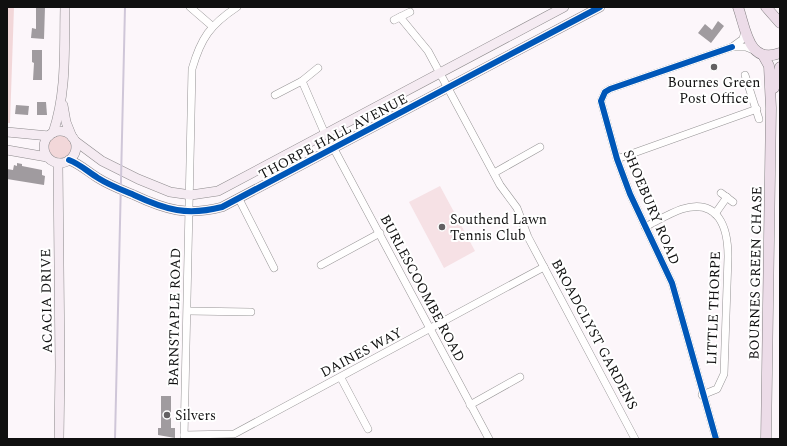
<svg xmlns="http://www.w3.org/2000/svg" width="787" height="446" viewBox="0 0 787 446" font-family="Spectral,serif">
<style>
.green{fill:#f2d7d9}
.pitch{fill:#f6e1e5}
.building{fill:#a09b9f}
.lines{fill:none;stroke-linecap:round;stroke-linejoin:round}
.street-casing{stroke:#969495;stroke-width:8}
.secondary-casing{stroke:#8d8a8c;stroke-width:10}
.primary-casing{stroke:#848183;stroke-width:11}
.street{stroke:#fffefe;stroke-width:7}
.secondary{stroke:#f5ebf2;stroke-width:9}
.primary{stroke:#ecdce8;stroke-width:10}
.rail{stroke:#cfc6d8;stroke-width:2}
.cycleway-casing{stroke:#fff;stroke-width:8}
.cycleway{stroke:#0057b8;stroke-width:6}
.poi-dot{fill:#636062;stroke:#fff;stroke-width:1.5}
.labels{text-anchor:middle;stroke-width:4;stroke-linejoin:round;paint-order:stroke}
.poi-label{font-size:14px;fill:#101010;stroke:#fff;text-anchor:start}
.street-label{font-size:14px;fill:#101010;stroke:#fff}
</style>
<rect width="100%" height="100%" fill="#fcf6fa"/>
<g class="green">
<path d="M7,7H14L10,123H7Z"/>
<circle cx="60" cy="146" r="12"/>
</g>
<path class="pitch" d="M440,186L475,251L444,268L409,202Z"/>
<g class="building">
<path d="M36,7H45L44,39L31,38L32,28L36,29Z"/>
<path d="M718,21L724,26L711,43L698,33L705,24L712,30Z"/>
<path d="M32,50H42V80H33L34,63L32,62Z"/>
<path d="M37,102H46L47,115H37Z"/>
<path d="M16,105L29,106L28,115L15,114Z"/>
<path d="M17,163L22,164V166L42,170V175L45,176L44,185L7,179V169L13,170L14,165L17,166Z"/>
<path d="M161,396H171V428H175V438L158,435V428H161Z"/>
</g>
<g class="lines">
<g class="street-casing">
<g id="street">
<path d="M190,7L212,26"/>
<path d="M400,17L428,51L500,185L517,208L528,237L635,439"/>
<path d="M394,20L410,12"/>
<path d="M745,30L743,39L732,47H746L756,51"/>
<path d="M318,68L302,81L325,134"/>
<path d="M745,75L759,119"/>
<path d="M275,95L302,81"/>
<path d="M334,149L489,439"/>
<path d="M617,159L757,109"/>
<path d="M494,173L540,147"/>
<path d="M721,193L733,202"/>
<path d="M239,199L274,268"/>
<path d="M715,214L727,197"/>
<path d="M645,227C657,221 670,213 682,209C719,198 728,228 728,257L724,374L717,389L702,395"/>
<path d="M321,265L380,233"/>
<path d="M188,311L251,312"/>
<path d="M341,378L368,429"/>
<path d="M470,405L520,377"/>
<path d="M184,435L234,434L544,267"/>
<path d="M184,439L192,69C201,38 210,25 237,7"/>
<path d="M716,439L672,283L630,194L617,159L601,101L605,92L610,89L732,47"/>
</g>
</g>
<g class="secondary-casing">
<g id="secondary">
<path d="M63,105L66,122L72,137"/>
<circle cx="60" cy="147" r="16"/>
<path d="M7,132L49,136"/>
<path d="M53,133C67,92 64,49 65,7"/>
<path d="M75,141L102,161L138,179L170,192L191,195L218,191L564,7"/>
<path d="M7,150L47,157"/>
<path d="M69,160C80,164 88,172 98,178C109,185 122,190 134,195C166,210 187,216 222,207L600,7"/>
<path d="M58,163L60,366L59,439"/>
</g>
</g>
<g class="primary-casing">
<g id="primary">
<path d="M738,7C746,29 748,65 780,53"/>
<path d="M766,7L780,23"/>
<path d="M763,55L769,66L771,108L766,439"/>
<path d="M774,88L780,67"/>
</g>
</g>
<use href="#street" class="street"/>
<use href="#secondary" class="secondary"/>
<use href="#primary" class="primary"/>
<path class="rail" d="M115,439L125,7"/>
<g class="cycleway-casing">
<g id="cycleway">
<path d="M69,160C80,164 88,172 98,178C109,185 122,190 134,195C166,210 187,216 222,207L600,7"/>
<path d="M716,439L672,283L630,194L617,159L601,101L605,92L610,89L732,47"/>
</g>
</g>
<use href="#cycleway" class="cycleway"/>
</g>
<g class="poi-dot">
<circle cx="714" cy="67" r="4"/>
<circle cx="442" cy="227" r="4"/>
<circle cx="167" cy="415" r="4"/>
</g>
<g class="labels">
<g class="poi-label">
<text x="714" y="87" text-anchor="middle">Bournes Green<tspan x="714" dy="16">Post Office</tspan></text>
<text x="450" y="224">Southend Lawn<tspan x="450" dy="16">Tennis Club</tspan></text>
<text x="175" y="420">Silvers</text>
</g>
<g class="street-label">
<text transform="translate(333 136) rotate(-28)" y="5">THORPE HALL AVENUE</text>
<text transform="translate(652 207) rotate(67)" y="5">SHOEBURY ROAD</text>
<text transform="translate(755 273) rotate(-89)" y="5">BOURNES GREEN CHASE</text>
<text transform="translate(423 288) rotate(62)" y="5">BURLESCOOMBE ROAD</text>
<text transform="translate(46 301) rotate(-91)" y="5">ACACIA DRIVE</text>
<text transform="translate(713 308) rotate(-88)" y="5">LITTLE THORPE</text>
<text transform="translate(174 317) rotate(-89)" y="5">BARNSTAPLE ROAD</text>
<text transform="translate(595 334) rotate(62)" y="5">BROADCLYST GARDENS</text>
<text transform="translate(361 352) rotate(-28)" y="5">DAINES WAY</text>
</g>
</g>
<rect width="787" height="446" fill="none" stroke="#101010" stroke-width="16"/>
</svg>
